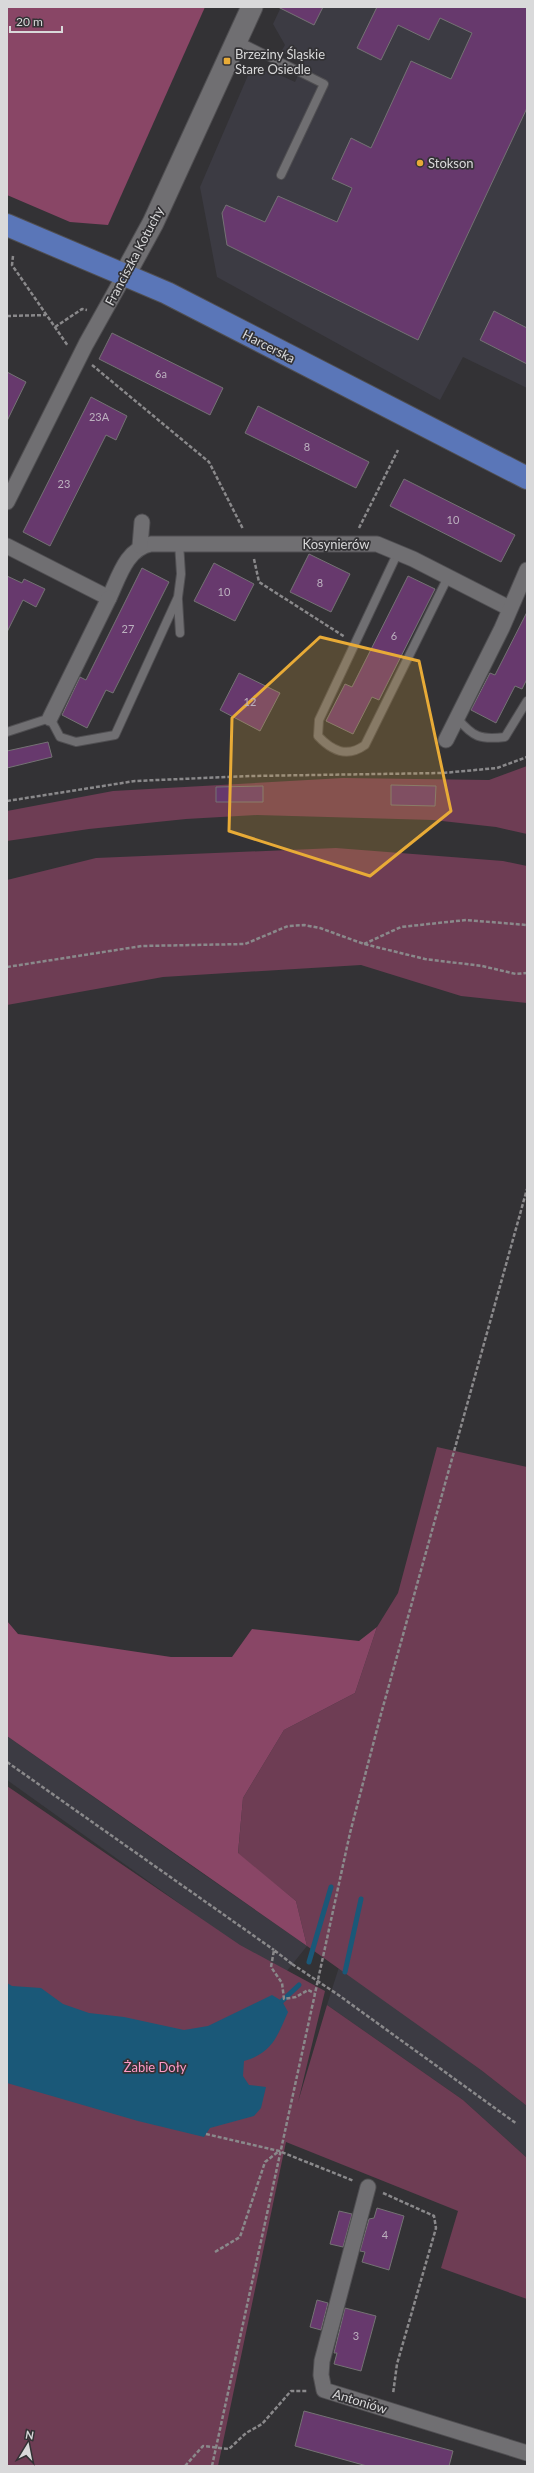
<svg xmlns="http://www.w3.org/2000/svg" width="534" height="2473" viewBox="0 0 534 2473" font-family="Lato,sans-serif">
<style>
.built{fill:#3c3b43}
.green{fill:#6e3d54}
.forest{fill:#894666}
.water{fill:#1a5878}
.lines{fill:none;stroke-linecap:round;stroke-linejoin:round}
.stream{stroke:#1a5878;stroke-width:5}
.building{fill:#67396d;stroke:#747274}
.lane-casing{stroke:#504f52;stroke-width:10}
.street-casing{stroke:#504f52;stroke-width:17}
.secondary-casing{stroke:#504f52;stroke-width:23}
.primary-casing{stroke:#504f52;stroke-width:24}
.path{stroke:#8a898b;stroke-width:2.5;stroke-dasharray:4 2;stroke-linecap:butt}
.lane{stroke:#706f72;stroke-width:8}
.street{stroke:#706f72;stroke-width:15}
.secondary{stroke:#706f72;stroke-width:21}
.primary{stroke:#5a76b8;stroke-width:22}
.path-bridge{stroke:#8a898b;stroke-width:2.5;stroke-dasharray:4 2;stroke-linecap:butt}
.marked{fill:#e8ab37;fill-opacity:0.2;stroke:#e8ab37;stroke-width:3;stroke-linejoin:round}
.poi-dot{fill:#e8ab37;stroke:#333235;stroke-width:1.5}
.labels{text-anchor:middle;stroke-width:3.5;stroke-linejoin:round;paint-order:stroke}
.number-label{font-size:11px;fill:#bcb1bf}
.poi-label{font-size:13px;fill:#d9d9da;stroke:#333235;text-anchor:start}
.street-label{font-size:13px;fill:#d9d9da;stroke:#333235}
.park-label{font-size:13px;fill:#fe9ac7;stroke:#333235}
</style>
<rect width="100%" height="100%" fill="#333235"/>
<g class="built">
<path d="M281,7H527V388L463,357L440,400L217,277L200,187L249,73L271,71L295,82L304,63L281,52L285,45L273,24Z"/>
<path d="M7,1736L196,1869L307,1946L282,1977L7,1780Z"/>
<path d="M339,1967L481,2070L527,2106V2158L463,2100L327,2005Z"/>
</g>
<g class="green">
<path d="M527,766V834L496,827L433,820L257,815L186,819L89,829L7,841V811L113,791L343,778L489,780Z"/>
<path d="M336,848L503,861L527,866V1003L461,996L361,965L163,977L7,1005V880L96,858Z"/>
<path d="M437,1447L527,1467V2106L481,2070L307,1946L296,1901L238,1854L243,1798L284,1730L355,1693L377,1627L398,1593Z"/>
<path d="M7,1786L240,1945L325,1991L298,2102L327,2005L463,2100L527,2158V2299L441,2268L458,2211L286,2142L218,2466H7Z"/>
</g>
<g class="forest">
<path d="M7,7H205L108,225L70,222L7,195Z"/>
<path d="M7,1621L18,1634L171,1657H232L252,1629L359,1641L377,1627L355,1693L284,1730L243,1798L238,1853L296,1901L307,1946L7,1736Z"/>
</g>
<path class="water" d="M7,1983L12,1986L41,1988L63,2004L89,2013L124,2017L184,2030L208,2026L272,1995L282,2001L288,2012C277,2037 272,2053 244,2061L243,2076L249,2085L266,2087L261,2108L254,2116L210,2128L204,2137L138,2121L7,2083Z"/>
<g class="lines">
<g class="stream">
<path d="M309,1962L331,1887"/>
<path d="M345,1972L361,1899"/>
<path d="M282,2001L299,1985"/>
</g>
</g>
<g class="building">
<path d="M278,7H323L314,25Z"/>
<path d="M377,7H527V108L418,340L227,245L222,213L226,205L265,222L278,196L337,222L352,188L332,179L351,138L371,148L411,61L451,79L472,33L440,18L429,40L398,25L381,60L357,48Z"/>
<path d="M494,311L527,328V364L480,340Z"/>
<path d="M112,333L223,388L210,415L99,359Z"/>
<path d="M7,372L26,382L7,421Z"/>
<path d="M91,397L127,416L116,440L106,435L50,546L23,532Z"/>
<path d="M258,406L369,462L356,488L245,433Z"/>
<path d="M404,479L515,535L501,562L390,506Z"/>
<path d="M309,554L350,574L331,612L290,592Z"/>
<path d="M214,563L254,584L235,621L194,601Z"/>
<path d="M142,568L169,582L113,693L106,690L87,728L62,715L80,677L86,680Z"/>
<path d="M7,576L22,583L24,579L45,589L36,607L23,600L7,632Z"/>
<path d="M408,576L435,589L379,700L372,697L353,734L326,721L345,684L352,687Z"/>
<path d="M527,612V679L522,689L515,686L496,723L471,710L490,673L495,675Z"/>
<path d="M239,673L280,693L260,731L220,710Z"/>
<path d="M48,742L52,757L7,768V751Z"/>
<path d="M391,785L436,786L435,806L391,805Z"/>
<path d="M263,786V802H216V787Z"/>
<path d="M377,2208L404,2216L389,2270L362,2262L365,2252L360,2251L369,2219L374,2218Z"/>
<path d="M339,2211L352,2214L343,2247L330,2244Z"/>
<path d="M317,2300L328,2303L321,2330L310,2327Z"/>
<path d="M345,2308L376,2316L361,2371L334,2364L337,2353H334Z"/>
<path d="M304,2411L453,2451L449,2466H367L295,2446Z"/>
</g>
<g class="lines">
<g class="lane-casing">
<g id="lane">
<path d="M238,41L324,84L281,175"/>
<path d="M398,552L319,720L318,736C332,751 347,758 365,745L448,577"/>
<path d="M178,600L180,633"/>
<path d="M457,718C473,737 480,740 505,737L527,701"/>
<path d="M7,732L50,718L60,737L76,742L115,735L178,597L181,574L179,543"/>
</g>
</g>
<g class="street-casing">
<g id="street">
<path d="M7,502L86,344L124,276"/>
<path d="M7,546L109,598C119,577 126,549 151,544H377L413,559L509,608"/>
<path d="M140,546L142,522"/>
<path d="M50,718L109,598"/>
<path d="M446,740L502,628L527,570"/>
<path d="M368,2187L322,2361L321,2375L324,2390L527,2453"/>
</g>
</g>
<g class="secondary-casing">
<path id="secondary" d="M124,276L153,223L252,7"/>
</g>
<g class="primary-casing">
<path id="primary" d="M7,225L167,293L527,478"/>
</g>
<g class="path">
<path d="M13,256L12,265L68,346"/>
<path d="M7,316L46,315"/>
<path d="M55,327L82,309L87,310"/>
<path d="M92,365L209,462L243,529"/>
<path d="M359,528L398,450"/>
<path d="M254,559L259,582L345,637"/>
<path d="M7,801L135,781L250,776L443,773L497,768L527,757"/>
<path d="M364,944L401,927L466,920L527,925"/>
<path d="M7,967L142,946L245,944L288,926L304,925L320,928L364,944L425,959L482,966L516,974L527,973"/>
<path d="M7,1762L274,1950"/>
<path d="M292,1964L274,1950L271,1967L282,1983L284,1999L296,1997L308,1990L314,1993"/>
<path d="M337,1994L517,2124"/>
<path d="M206,2134L279,2151L354,2181"/>
<path d="M383,2193L434,2216L436,2228L397,2364L393,2394"/>
<path d="M215,2252L240,2237L265,2162L279,2151"/>
<path d="M185,2466L203,2446L229,2449L246,2433L262,2424L291,2391H308"/>
<path d="M212,2466L350,1833L381,1714L527,1189"/>
</g>
<use href="#lane" class="lane"/>
<use href="#street" class="street"/>
<use href="#secondary" class="secondary"/>
<use href="#primary" class="primary"/>
<path class="path-bridge" d="M292,1964L337,1994"/>
</g>
<path class="marked" d="M320,637L419,661L451,811L370,876L229,831L232,718Z"/>
<g class="poi-dot">
<rect x="223" y="57" width="8" height="8" rx="2"/>
<circle cx="420" cy="163" r="4"/>
</g>
<g class="labels">
<g class="number-label">
<text x="161" y="378">6a</text>
<text x="99" y="421">23A</text>
<text x="307" y="451">8</text>
<text x="64" y="488">23</text>
<text x="453" y="524">10</text>
<text x="320" y="587">8</text>
<text x="224" y="596">10</text>
<text x="128" y="633">27</text>
<text x="394" y="640">6</text>
<text x="250" y="706">12</text>
<text x="385" y="2239">4</text>
<text x="356" y="2340">3</text>
</g>
<g class="poi-label">
<text x="235" y="59">Brzeziny Śląskie<tspan x="235" dy="15">Stare Osiedle</tspan></text>
<text x="428" y="168">Stokson</text>
</g>
<g class="street-label">
<text transform="translate(134 256) rotate(-62)" y="5">Franciszka Kotuchy</text>
<text transform="translate(269 346) rotate(27)" y="5">Harcerska</text>
<text x="336" y="549">Kosynierów</text>
<text transform="translate(360 2401) rotate(17)" y="5">Antoniów</text>
</g>
<g class="park-label">
<text x="155" y="2072">Żabie Doły</text>
</g>
</g>
<rect width="534" height="2473" fill="none" stroke="#d9d9da" stroke-width="16"/>
<g transform="translate(28 2445) rotate(10)" stroke="#333235" stroke-width="3" paint-order="stroke">
<path d="M0-3L7 15L0 10L-7 15Z" fill="#d9d9da"/>
<text y="-6" font-size="11" font-weight="bold" text-anchor="middle" fill="#d9d9da">N</text>
</g>
<path d="M10 26v6h52v-6" fill="none" stroke="#d9d9da" stroke-width="2"/>
<text x="16" y="26" font-size="12" fill="#d9d9da" stroke="#333235" stroke-width="3" paint-order="stroke">20 m</text>
</svg>
